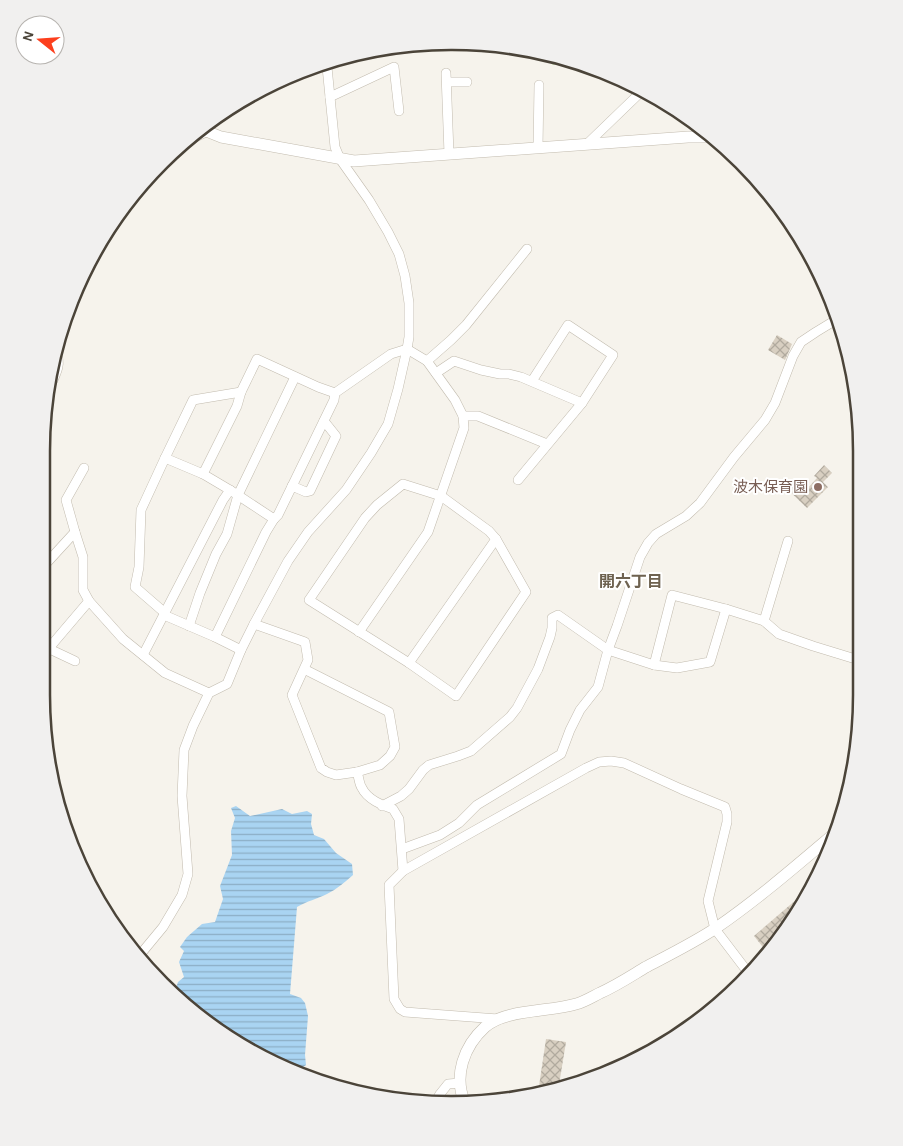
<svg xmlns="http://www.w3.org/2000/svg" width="903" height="1146" viewBox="0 0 903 1146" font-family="'Alegreya Sans','Noto Sans JP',sans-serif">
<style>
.forest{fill:url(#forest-crowns)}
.water{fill:url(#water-rules)}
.building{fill:url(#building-cross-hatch)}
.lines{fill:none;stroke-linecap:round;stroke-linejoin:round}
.minor-casing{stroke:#c2bbae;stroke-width:10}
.tertiary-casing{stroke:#c2bbae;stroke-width:12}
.minor{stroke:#fff;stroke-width:9}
.tertiary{stroke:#fff;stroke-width:11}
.education-dot{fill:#8d6e63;stroke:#fff;stroke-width:2}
.labels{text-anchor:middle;stroke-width:4;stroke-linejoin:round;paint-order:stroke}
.education-label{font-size:15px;fill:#785e54;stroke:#fff;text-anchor:end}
.neighbourhood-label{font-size:16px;font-weight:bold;fill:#6e6250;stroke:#fff}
.rim{fill:none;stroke:#4b4439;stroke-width:2.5}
</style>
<defs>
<pattern id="forest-crowns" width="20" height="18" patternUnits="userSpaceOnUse" patternTransform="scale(1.25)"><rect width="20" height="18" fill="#d2eab5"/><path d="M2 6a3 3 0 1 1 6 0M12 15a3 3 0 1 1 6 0" fill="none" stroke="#b6ca9c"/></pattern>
<pattern id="water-rules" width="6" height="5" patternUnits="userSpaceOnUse" patternTransform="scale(1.25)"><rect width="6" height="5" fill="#a9d4f2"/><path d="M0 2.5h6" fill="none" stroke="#8caec5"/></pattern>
<pattern id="building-cross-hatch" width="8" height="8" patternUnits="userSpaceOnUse" patternTransform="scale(1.25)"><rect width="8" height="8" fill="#d8cfc1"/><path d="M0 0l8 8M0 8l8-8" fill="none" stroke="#b1aa9e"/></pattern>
</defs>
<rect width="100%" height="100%" fill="#f6f3ec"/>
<path class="forest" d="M539,52L557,55L571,60L553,65Z"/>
<path class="water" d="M236,806L250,816L282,809L292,814L307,811L312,814L311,824L314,835L324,839L336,853L352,864L353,875C345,882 337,889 327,894C317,899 307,901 297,907L290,994L301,998L305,1003L308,1016L305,1055L306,1065L298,1071L247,1050L174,994L178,982L184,977L179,962L184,951L180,947L187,937L202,924L215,922L223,899L220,886L232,855L231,831L235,818L231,808Z"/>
<g class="building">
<path d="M777,335L792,344L785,360L768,350Z"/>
<path d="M824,465L832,473L823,482L828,487L807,508L785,487L792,479L805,491L817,478L814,476Z"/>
<path d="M811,887L792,923L776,942L766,951L754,936Z"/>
<path d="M546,1039L566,1042L558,1091L538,1093Z"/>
</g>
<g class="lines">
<g class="minor-casing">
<g id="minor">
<path d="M446,73L449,154"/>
<path d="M447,82H467"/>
<path d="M330,97L394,67L399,111"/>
<path d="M587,144L643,90"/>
<path d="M179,145L206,132"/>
<path d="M538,148L539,85"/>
<path d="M427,361L451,340L466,325L527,249"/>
<path d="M436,373L454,361L481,370L500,374H509L521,377L582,403"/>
<path d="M49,389C53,379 63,364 56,354"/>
<path d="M463,416H478L547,444"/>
<path d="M165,458L203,474L230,490L274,519"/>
<path d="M84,468L66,500L75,532L83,557V590L89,601L123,639L165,673L209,693"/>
<path d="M203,474L237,406L241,392"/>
<path d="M518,480L582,403L613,355L568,325L532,381"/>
<path d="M403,484L441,496L489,531L496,539L526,592L456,696L409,663L309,600L365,518L377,505Z"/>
<path d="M292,486L306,492L310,491L336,436L324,421"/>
<path d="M42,568L75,532"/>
<path d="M165,613L135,587L139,567L141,510L165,458L193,400L241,392L257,359L318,387L335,393"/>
<path d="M164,615L215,637L241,650"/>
<path d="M764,621L788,541"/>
<path d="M254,624L305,642L308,660L292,695L321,768L327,772L336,775L357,772L380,765L390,756L395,747L389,712L304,669"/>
<path d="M189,626L200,593L216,554L227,534L238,495L295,377"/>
<path d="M359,632L428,532L464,428L463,416L455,400L427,361L407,349"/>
<path d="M215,637L266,532L274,519L278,515L334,400L335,393L391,354L407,349"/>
<path d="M41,645L75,661"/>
<path d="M49,648L89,601"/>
<path d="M143,655L223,500L230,490"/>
<path d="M409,663L496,539"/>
<path d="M654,665L672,595L726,609L764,621L779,634L813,646L862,661"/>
<path d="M357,772C359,777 359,784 362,788C367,799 383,806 393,809L399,819L403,871"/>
<path d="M382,806L401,796L409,789L423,770L429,765L458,756L471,751L510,717L517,708L538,669L550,637L552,628V618L558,615L608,650L654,665L677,668L710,662L726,609"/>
<path d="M402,849L440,835L459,823L477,805L561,754L570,730L580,710L598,687L608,650L617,626L640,557L648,543L656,534L686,516L700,503L734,457L765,420L775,403L793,356L801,342L816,332L839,318"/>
<path d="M139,956L163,927L182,895L188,874L182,796L184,750L193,726L209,693L227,684L241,650L254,624L288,561L308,532L346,490L371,453L388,424L398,389L407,349L409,337V303L405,276L399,254L388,232L369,200L340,159L335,147L327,67L328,61"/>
<path d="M498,1019L405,1012L400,1009L394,999L389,885L403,871L586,768L599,762L611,761L624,763L681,789L725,807L727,814V822L708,901L715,929L750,975"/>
<path d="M435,1103L440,1094L448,1084L460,1083"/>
</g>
</g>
<g class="tertiary-casing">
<g id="tertiary">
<path d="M201,129L221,137L354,161L688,137H713"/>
<path d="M465,1103C453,1076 464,1046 485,1027C505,1009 550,1012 576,1004C584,1002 592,997 600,993C616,986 631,976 646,967C669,955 695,942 716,928C758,899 796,866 835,833"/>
</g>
</g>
<use href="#minor" class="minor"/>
<use href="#tertiary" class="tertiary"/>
</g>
<circle class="education-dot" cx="818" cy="487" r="5"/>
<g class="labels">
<g class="education-label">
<text x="808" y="492">波木保育園</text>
</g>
<g class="neighbourhood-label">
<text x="631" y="587">開六丁目</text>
</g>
</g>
<path d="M0 0H903V1146H0ZM451 50H452A401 401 0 0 1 853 451V695A401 401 0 0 1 452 1096H451A401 401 0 0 1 50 695V451A401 401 0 0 1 451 50Z" fill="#f1f0ef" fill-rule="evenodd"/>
<path class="rim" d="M451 50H452A401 401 0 0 1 853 451V695A401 401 0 0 1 452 1096H451A401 401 0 0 1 50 695V451A401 401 0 0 1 451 50Z"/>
<g transform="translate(40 40) rotate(287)"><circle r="24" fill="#ffffff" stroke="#b7b4b0"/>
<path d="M0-4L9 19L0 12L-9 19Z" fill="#fc3f1d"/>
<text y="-8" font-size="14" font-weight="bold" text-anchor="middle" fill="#4b4439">N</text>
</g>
</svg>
